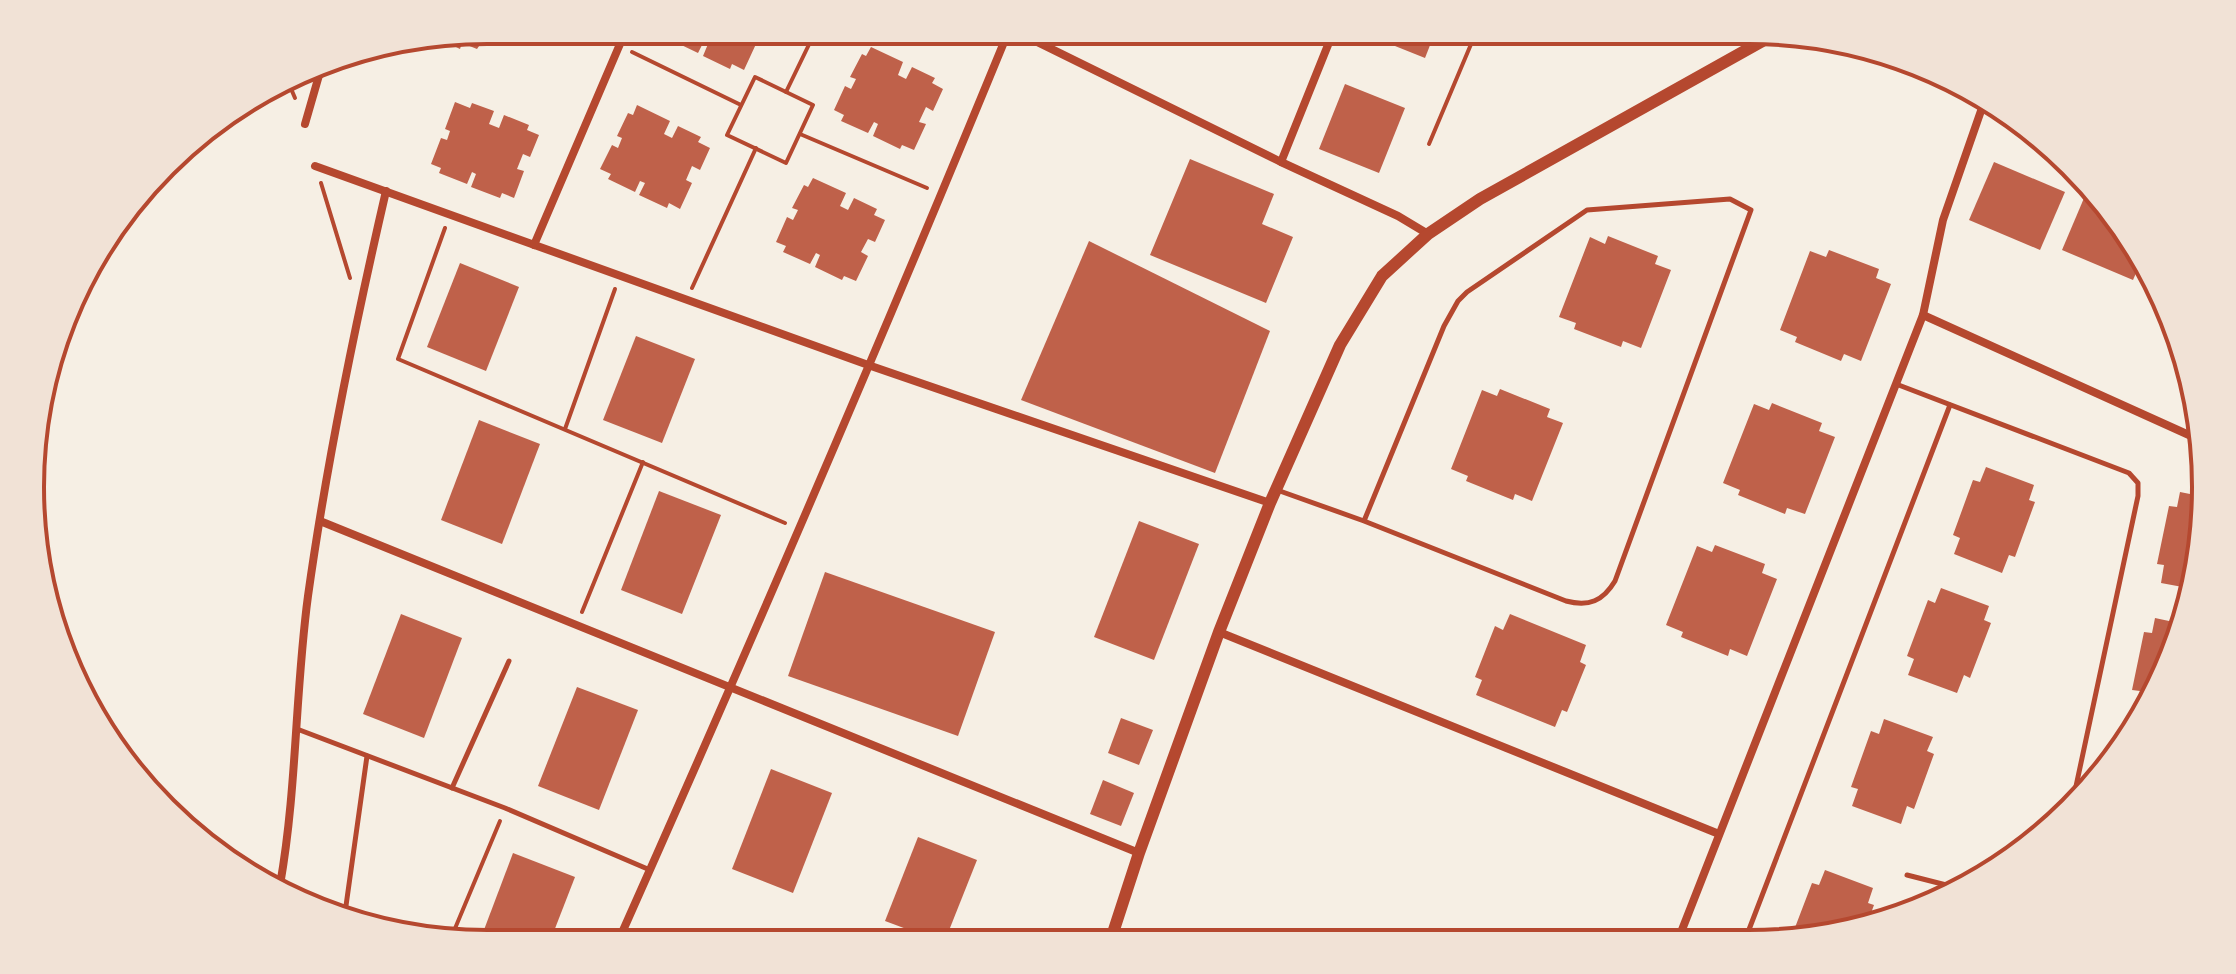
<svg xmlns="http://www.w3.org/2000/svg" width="2236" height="974" viewBox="0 0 2236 974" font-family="'Titillium Web',sans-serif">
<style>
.building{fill:#bf614a}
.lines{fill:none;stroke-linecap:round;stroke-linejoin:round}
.path{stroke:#b5482f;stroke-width:4}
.service{stroke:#b5482f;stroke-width:5}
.minor{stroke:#b5482f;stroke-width:8}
.tertiary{stroke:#b5482f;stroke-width:12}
.rim{fill:none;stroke:#b5482f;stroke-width:4}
</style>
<rect width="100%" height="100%" fill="#f6efe4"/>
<g class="building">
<path d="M490,30L477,49L462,43L460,49L437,38Z"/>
<path d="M663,30H755L749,41L756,44L744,70L732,64L730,69L703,56L708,44L704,41L698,53L671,40L674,35Z"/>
<path d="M1367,30H1436L1425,58L1365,34Z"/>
<path d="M1558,30H1594L1592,35L1587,33L1582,43L1557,33Z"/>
<path d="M871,47L903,62L898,75L906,79L912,67L935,78L932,83L943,89L933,111L926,107L919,122L926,124L914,150L902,145L900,149L873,136L878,124L874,122L868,133L841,121L844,115L834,110L845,86L851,89L856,79L850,77L862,54L866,56Z"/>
<path d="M1345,84L1405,108L1379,173L1319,149Z"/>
<path d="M455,102L470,108L472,103L494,111L489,124L499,128L504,115L529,125L527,130L539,135L530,157L523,154L517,169L524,171L514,198L502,193L500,198L471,187L476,174L472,172L467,184L439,173L441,168L431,164L441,138L447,140L450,131L445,129Z"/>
<path d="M637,105L670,121L664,134L672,138L678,126L701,137L698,142L710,148L700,170L692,166L686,180L692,183L680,209L669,203L667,208L639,195L645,183L640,181L635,192L608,179L611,174L600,169L612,145L618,148L622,138L617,136L628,113L633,115Z"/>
<path d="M1190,159L1274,194L1262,224L1293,237L1266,303L1150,255Z"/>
<path d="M1994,162L2065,192L2040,250L1969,220Z"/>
<path d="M813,178L846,193L840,206L848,210L854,198L877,209L874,215L885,220L875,242L868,239L861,252L868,256L856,281L844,276L842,280L815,267L820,255L816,253L810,264L783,252L786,246L776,242L787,217L793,220L798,210L792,208L804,185L808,187Z"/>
<path d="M2087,191L2141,262L2133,280L2062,250Z"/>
<path d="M1608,236L1658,256L1655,264L1671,270L1641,348L1623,341L1621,347L1574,329L1576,323L1559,317L1590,237L1605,244Z"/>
<path d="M1089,241L1270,331L1215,473L1021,400Z"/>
<path d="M1829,250L1879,269L1876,278L1891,284L1861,361L1844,354L1841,361L1795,342L1797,337L1780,330L1810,251L1826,257Z"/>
<path d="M460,263L519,287L486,371L427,347Z"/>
<path d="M636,336L695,359L662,443L603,420Z"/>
<path d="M1500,389L1550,409L1547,417L1563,423L1532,501L1515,494L1513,500L1466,481L1468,476L1451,469L1482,390L1497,396Z"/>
<path d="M1772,403L1822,423L1819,431L1835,437L1805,514L1787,508L1785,514L1738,495L1740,490L1723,483L1754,404L1769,410Z"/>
<path d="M479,420L540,444L502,544L441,520Z"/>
<path d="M1986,467L2034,485L2029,500L2035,502L2015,557L2009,555L2002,573L1954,554L1960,538L1953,535L1973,480L1980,482Z"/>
<path d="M659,491L721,515L682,614L621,590Z"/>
<path d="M2180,492L2200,496L2188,588L2161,583L2164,565L2157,564L2169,506L2177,507Z"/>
<path d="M1139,521L1199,544L1154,660L1094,637Z"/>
<path d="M1715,545L1765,564L1762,573L1777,579L1747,656L1730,649L1728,656L1681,637L1683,632L1666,625L1697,546L1712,552Z"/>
<path d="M825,572L995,632L958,736L788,676Z"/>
<path d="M1941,588L1989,606L1984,620L1991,623L1970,678L1964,675L1957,693L1908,675L1914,659L1907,656L1928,600L1935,603Z"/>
<path d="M401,614L462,638L424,738L363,714Z"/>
<path d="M1510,614L1586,645L1580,662L1586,665L1567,712L1562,710L1555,727L1476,695L1482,680L1475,677L1495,626L1503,630Z"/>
<path d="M2155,618L2183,624L2182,634L2144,710L2136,709L2140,691L2132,690L2144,632L2152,633Z"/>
<path d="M577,687L638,710L599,810L538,786Z"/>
<path d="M1121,718L1153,730L1139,765L1108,753Z"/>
<path d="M1884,719L1933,737L1927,751L1934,754L1914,809L1907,806L1901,824L1852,806L1858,789L1851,787L1871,731L1879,734Z"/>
<path d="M771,769L832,793L793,893L732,869Z"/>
<path d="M1103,780L1134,793L1121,826L1090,814Z"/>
<path d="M918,837L977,860L944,943L885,921Z"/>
<path d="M513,853L575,877L549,944L479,943Z"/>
<path d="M1825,870L1873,888L1868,903L1874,905L1867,924L1809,940L1791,938L1812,883L1819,885Z"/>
</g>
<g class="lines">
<g class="path">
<path d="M632,52L741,105"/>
<path d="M755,77L813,105L786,163L727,135Z"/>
<path d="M289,84L295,98"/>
<path d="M786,92L816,30"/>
<path d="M800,134L927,188"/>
<path d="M1429,144L1477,30"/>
<path d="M321,183L350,278"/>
<path d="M445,228L398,359L785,523"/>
<path d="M692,288L756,148"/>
<path d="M565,429L615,289"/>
<path d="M582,612L643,462"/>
<path d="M451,938L500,821"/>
</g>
<g class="service">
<path d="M1896,384L2129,473L2138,483V496L2072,805"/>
<path d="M1277,490L1364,521L1566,601C1589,607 1603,601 1615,581L1751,210L1730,199L1587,210L1467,292L1458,301L1444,326L1364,521"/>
<path d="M297,729L505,808L650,870"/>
<path d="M452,788L509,661"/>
<path d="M1907,875L1958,888"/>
<path d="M344,920L367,756"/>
<path d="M1745,940L1950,405"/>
</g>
<g class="minor">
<path d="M1013,30L1281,162L1398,216L1428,234"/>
<path d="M1875,51L1962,92"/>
<path d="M305,124L322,65"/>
<path d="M1281,162L1334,30"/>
<path d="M315,166L871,366L1270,503"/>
<path d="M534,245L626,30"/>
<path d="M1923,315L2200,440"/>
<path d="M320,521L1139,853"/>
<path d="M1219,632L1719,834"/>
<path d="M280,885C297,789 295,692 308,596C327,460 355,325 386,191"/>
<path d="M1678,940L1923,315L1943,220L1983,105"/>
<path d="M617,944C752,641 883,337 1009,30"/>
</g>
<path class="tertiary" d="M1110,942L1139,853L1219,632L1270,503L1340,345L1382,276L1428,234L1480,199L1775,34"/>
</g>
<path d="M0 0H2236V974H0ZM487 44H1749A443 443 0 0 1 2192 487V487A443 443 0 0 1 1749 930H487A443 443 0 0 1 44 487V487A443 443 0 0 1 487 44Z" fill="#f1e2d6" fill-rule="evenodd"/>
<path class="rim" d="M487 44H1749A443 443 0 0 1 2192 487V487A443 443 0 0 1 1749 930H487A443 443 0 0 1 44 487V487A443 443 0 0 1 487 44Z"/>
</svg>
